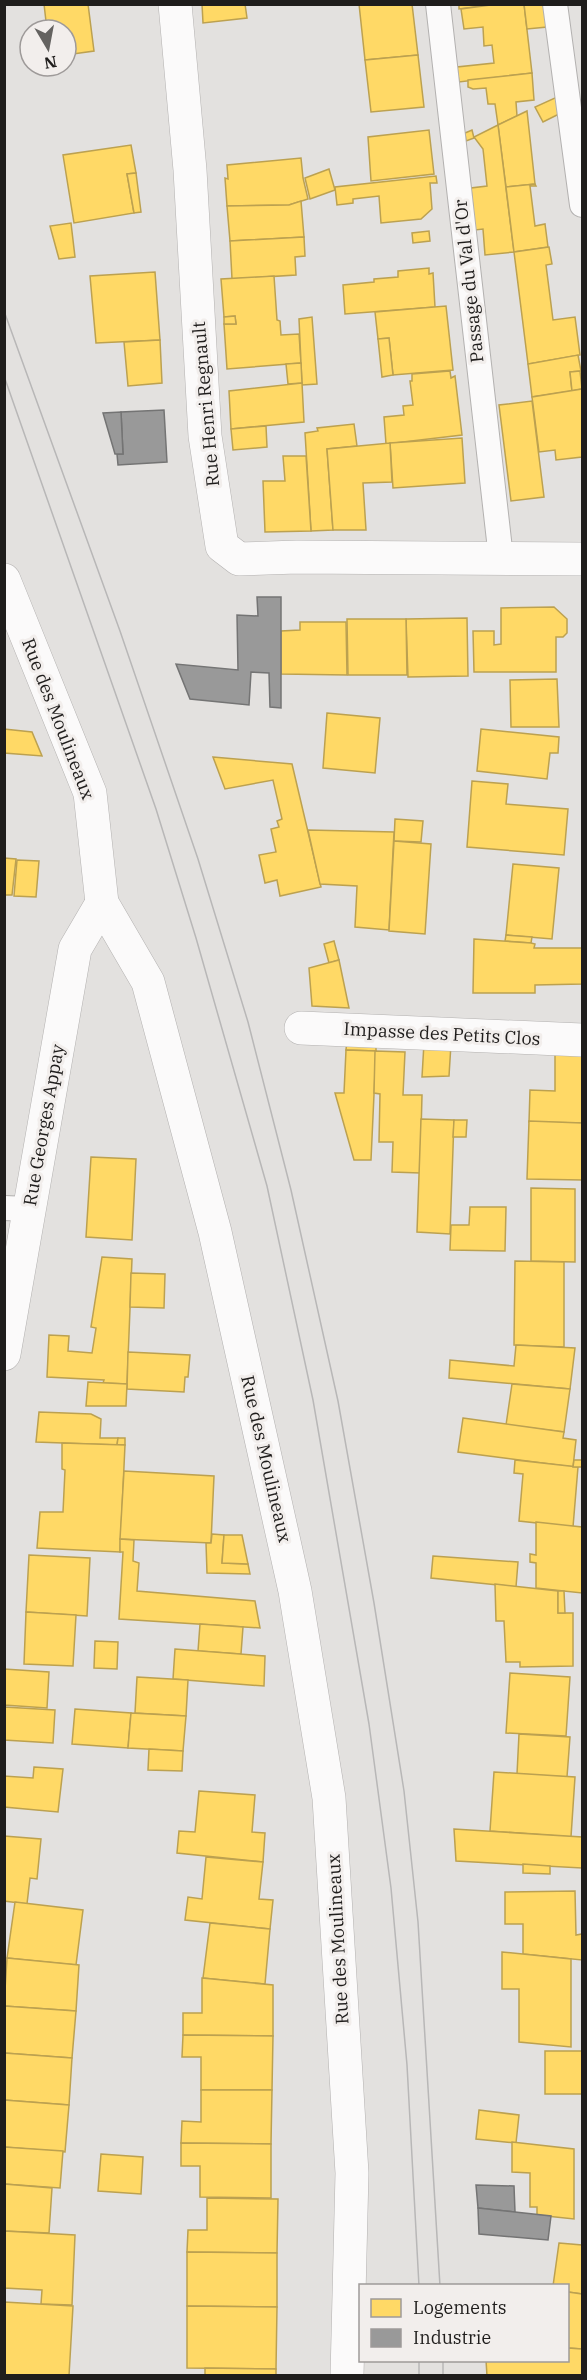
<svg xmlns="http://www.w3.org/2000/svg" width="587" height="2380" viewBox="0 0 587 2380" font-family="'IBM Plex Serif',serif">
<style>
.homes{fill:#ffd966;stroke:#bca150;stroke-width:1.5}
.industry{fill:#999;stroke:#747474;stroke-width:1.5}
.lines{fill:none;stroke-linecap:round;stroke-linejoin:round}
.service-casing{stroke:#b3b1b0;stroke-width:26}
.minor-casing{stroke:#b3b1b0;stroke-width:34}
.service{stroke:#fbfafa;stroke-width:24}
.minor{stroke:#fbfafa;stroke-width:33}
.tram{stroke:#b8b7b7;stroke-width:1.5}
.labels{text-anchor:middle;stroke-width:6;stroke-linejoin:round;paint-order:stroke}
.street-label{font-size:18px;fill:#1f1d1c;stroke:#f2eeec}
</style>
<rect width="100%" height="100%" fill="#e3e1df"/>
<g class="homes">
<path d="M44,4H88L94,51L66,55V30H47Z"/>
<path d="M202,4H245L247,18L203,23Z"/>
<path d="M359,4H412L418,55L365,60Z"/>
<path d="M459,4H498L459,9Z"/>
<path d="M498,4H524L532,73L459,82L457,67L494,63L492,45L484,46L483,27L464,29L461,9Z"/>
<path d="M524,4H544L547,27L527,29Z"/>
<path d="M418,55L424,107L371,112L365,60Z"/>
<path d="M532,73L534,100L516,102L517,116L498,125L495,104H488L486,88L473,89L468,87V80Z"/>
<path d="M557,97L559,114L543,122L535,107Z"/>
<path d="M527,111L535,184L506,187L498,125Z"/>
<path d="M498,125L514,252L485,255L483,229L475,230L471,188L487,186L483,149L474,137Z"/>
<path d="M429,130L434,174L371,181L368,137Z"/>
<path d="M472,130L474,138L466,141L465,133Z"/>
<path d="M131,145L136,173L127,174L134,213L74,223L63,155Z"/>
<path d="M301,158L303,178L308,199L289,205L227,206L225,178L228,179L227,165Z"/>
<path d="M329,169L335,190L310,199L305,178Z"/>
<path d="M136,173L141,212L134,213L127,174Z"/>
<path d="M436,176L437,183H430L432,209L421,219L381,223L379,196L353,199V203L337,205L335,187Z"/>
<path d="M535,184L536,186H530L535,226L545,224L548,247L514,252L506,187Z"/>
<path d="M301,201L304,237L230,241L227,206L289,205Z"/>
<path d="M71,223L75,257L59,259L50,226Z"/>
<path d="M429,231L430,241L413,243L412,233Z"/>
<path d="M304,237L305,256L295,257L296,275L232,279L230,241Z"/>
<path d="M549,247L552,264L546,265L553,320L575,317L580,355L528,364L514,252Z"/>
<path d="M429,268V274L433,273L435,307L345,314L343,285L374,282V279L398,277V271Z"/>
<path d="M155,272L160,340L96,343L90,276Z"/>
<path d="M274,276L277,320L280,321L281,335L299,334L301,363L227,369L224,324H236L235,316L224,317L221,279Z"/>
<path d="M446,306L453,370L393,375L389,338L378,339L375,312Z"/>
<path d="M235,316L236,324H224V317Z"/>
<path d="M312,317L317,384L302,385L299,319Z"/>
<path d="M389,338L393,375L382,377L378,339Z"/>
<path d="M160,340L162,383L128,386L124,342Z"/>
<path d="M578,355L581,371L570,372L572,391L532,397L528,364Z"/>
<path d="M301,363L302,383L288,384L286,364Z"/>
<path d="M450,371L451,378L455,376L462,435L386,444L384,417L404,415L403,406L413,405L410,381H412V374Z"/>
<path d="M580,371L582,389L572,391L570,372Z"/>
<path d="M302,383L304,422L231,429L229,391Z"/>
<path d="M582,389V457L556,460L555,450L539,452L532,397Z"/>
<path d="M532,401L544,497L511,501L499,405Z"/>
<path d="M354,424L357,446L327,449L333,530L311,531L305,433L318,431L317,428Z"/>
<path d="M266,426L267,447L233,450L231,429Z"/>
<path d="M462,438L465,483L393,488L390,443Z"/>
<path d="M390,443L392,482L363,483L366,530H333L327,449Z"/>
<path d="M283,456H306L311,531L265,532L263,481H285Z"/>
<path d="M554,607L567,619V633L563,637H556V672H474L473,631H494V645L501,644V608Z"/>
<path d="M467,618L468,676L408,677L406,619Z"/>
<path d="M347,619H406L407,675H348Z"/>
<path d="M300,622H346L347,675L281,674V631L300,630Z"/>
<path d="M557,679L559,727H511L510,680Z"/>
<path d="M327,713L380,718L375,773L323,768Z"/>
<path d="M4,729L32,732L42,756L4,753Z"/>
<path d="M481,729L559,737L558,753H550L547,779L477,771Z"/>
<path d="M213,757L292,764L321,887L280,896L277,880L265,883L259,855L276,852L271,829L279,827L277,821L282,819L273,780L225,789Z"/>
<path d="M472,781L508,784L506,804L568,809L564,855L467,847Z"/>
<path d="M395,819L423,821L421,842L394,841Z"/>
<path d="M308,830L394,832L389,930L355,927L357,886L320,884Z"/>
<path d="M394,841L431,844L425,934L389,931Z"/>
<path d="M4,858L16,859L12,895H4Z"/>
<path d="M17,860L39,861L36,897L14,896Z"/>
<path d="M513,864L559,868L552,939L506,935Z"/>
<path d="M506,935L532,937L531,943L505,941Z"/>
<path d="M474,939L531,943L535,944L534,948H582V984L535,985V993H473Z"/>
<path d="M334,941L339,960L329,963L324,944Z"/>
<path d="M339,960L349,1008L312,1006L309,968Z"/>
<path d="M347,1040L376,1041V1051L346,1050Z"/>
<path d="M424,1043L451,1044L449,1076L422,1077Z"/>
<path d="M555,1049L582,1056V1123L529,1122L530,1090L555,1091Z"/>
<path d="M346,1050L376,1051L371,1160H354L335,1093H344Z"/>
<path d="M375,1051L405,1052L403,1095H422L420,1173L392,1172L393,1142H379L380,1094L374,1093Z"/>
<path d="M421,1119L454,1120L450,1234L417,1232Z"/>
<path d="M454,1120H467L466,1137H453Z"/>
<path d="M529,1121L582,1123V1180L527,1179Z"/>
<path d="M91,1157L136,1159L132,1240L86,1237Z"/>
<path d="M531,1188L575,1189V1262L531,1261Z"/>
<path d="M470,1207H506L505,1251L450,1250L451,1225H469Z"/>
<path d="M102,1257L132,1259L127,1384L103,1383L104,1380L47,1377L49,1335L69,1336L68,1351L92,1353L96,1328L91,1327Z"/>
<path d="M515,1261L564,1262V1347L514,1345Z"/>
<path d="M131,1273L165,1274L164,1308L130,1307Z"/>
<path d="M516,1345L575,1348L570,1389L449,1378L450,1360L514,1366Z"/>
<path d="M128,1352L190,1355L188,1377H185L184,1392L127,1389Z"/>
<path d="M88,1382L127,1384L126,1406H86Z"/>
<path d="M512,1384L570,1389L564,1432L506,1425Z"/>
<path d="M39,1412L91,1414L101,1419L100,1438H118L117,1445L36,1442Z"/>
<path d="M463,1418L564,1432L563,1438L576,1440L573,1467L458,1452Z"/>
<path d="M118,1438H125V1445H117Z"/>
<path d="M62,1443L125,1445L120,1552L37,1548L40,1512H63L65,1470L62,1469Z"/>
<path d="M515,1460L578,1467L573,1527L519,1521L523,1474L514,1473Z"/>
<path d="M574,1460H582V1467H573Z"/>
<path d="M124,1471L214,1476L211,1543L120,1539Z"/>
<path d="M536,1522L582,1527V1593L536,1588V1563L530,1562V1554L536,1555Z"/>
<path d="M212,1534L224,1535L222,1563L248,1564L250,1574L207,1573L206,1543H211Z"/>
<path d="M224,1535H242L248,1564L222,1563Z"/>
<path d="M120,1539L134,1540L133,1561L139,1563L137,1591L255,1601L260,1628L119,1619L123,1552H120Z"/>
<path d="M29,1555L90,1558L87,1616L26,1612Z"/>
<path d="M433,1556L518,1562L516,1587L431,1578Z"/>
<path d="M495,1584L558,1591V1613H573V1666L520,1667V1662H506L504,1621H496Z"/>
<path d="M558,1591H564L565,1613H558Z"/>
<path d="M26,1612L76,1615L73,1666L24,1664Z"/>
<path d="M200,1624L243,1627L241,1654L198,1651Z"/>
<path d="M95,1641L118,1642L117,1669L94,1668Z"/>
<path d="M175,1649L265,1656L264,1686L173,1679Z"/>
<path d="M4,1669L49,1672L47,1708L4,1705Z"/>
<path d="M510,1673L570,1677L566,1736L506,1733Z"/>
<path d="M137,1677L188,1680L186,1716L135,1713Z"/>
<path d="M4,1707L55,1710L53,1743L4,1740Z"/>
<path d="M75,1709L131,1713L128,1748L72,1744Z"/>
<path d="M131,1713L186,1716L183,1751L128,1748Z"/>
<path d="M519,1734L570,1737L567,1777L517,1774Z"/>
<path d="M149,1749L183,1751L182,1771L148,1770Z"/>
<path d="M34,1767L63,1769L58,1812L4,1807V1776L33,1778Z"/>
<path d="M494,1772L575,1777L571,1837L490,1831Z"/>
<path d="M199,1791L255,1795L252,1832L265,1833L263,1862L177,1853L179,1831L195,1832Z"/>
<path d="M454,1829L582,1837V1868L456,1861Z"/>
<path d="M4,1836L41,1839L37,1879L30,1878L27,1904L4,1901Z"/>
<path d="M206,1857L263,1862L259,1899L273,1900L270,1929L185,1920L188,1897L202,1899Z"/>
<path d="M523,1864L550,1866V1874L523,1873Z"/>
<path d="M575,1891L576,1935L582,1934V1960L523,1954V1924H505V1892Z"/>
<path d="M15,1902L83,1910L76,1965L7,1958Z"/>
<path d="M210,1923L270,1929L265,1984L203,1978Z"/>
<path d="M502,1952L571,1959V2047L519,2042V1989H502Z"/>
<path d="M7,1958L79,1965L76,2011L4,2006Z"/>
<path d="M202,1978L273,1985V2036L183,2035V2013H202Z"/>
<path d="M4,2006L76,2011L72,2058L4,2053Z"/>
<path d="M183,2035L273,2036L272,2090H201V2057H182Z"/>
<rect x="545" y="2051" width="37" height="43"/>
<path d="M4,2053L72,2058L69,2105L4,2100Z"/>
<path d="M201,2090H272L271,2144L181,2143L182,2121L201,2122Z"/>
<path d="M4,2100L69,2105L65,2152L4,2147Z"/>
<path d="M479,2110L519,2115L516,2143L476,2139Z"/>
<path d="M512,2142L574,2149V2219L537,2215V2207H530V2173L512,2172Z"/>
<path d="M181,2143L271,2144V2198L200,2197V2166H181Z"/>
<path d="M4,2147L63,2151L60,2188L4,2184Z"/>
<path d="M101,2154L143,2157L141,2194L98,2191Z"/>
<path d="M4,2184L52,2188L49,2233L4,2231Z"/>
<path d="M207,2198L278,2199L277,2253L187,2252L188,2230H207Z"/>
<path d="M4,2231L75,2235L72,2305L41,2304L42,2290L4,2288Z"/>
<path d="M559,2243L582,2245V2294L568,2292V2286H553Z"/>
<path d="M187,2252L277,2253V2307L187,2306Z"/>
<path d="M568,2292L582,2294V2349L568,2348Z"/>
<path d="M4,2302L73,2306L69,2376H4Z"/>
<path d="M187,2306L277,2307L276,2369L187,2368Z"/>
<path d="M568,2348L582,2349V2376H487L486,2360H568Z"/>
<path d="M205,2368L276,2369V2376H205Z"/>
</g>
<g class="industry">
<path d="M164,410L167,462L118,465L117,454H123L121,412Z"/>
<path d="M121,412L123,454H115L103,413Z"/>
<path d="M257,597H281V708L270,707L269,673L251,672L249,705L190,699L176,664L238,670L237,615L258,616Z"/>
<path d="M476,2185L514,2186L515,2212L478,2208Z"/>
<path d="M478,2208L551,2216L548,2240L479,2234Z"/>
</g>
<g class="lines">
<g class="service-casing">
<g id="service">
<path d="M438,4L501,558"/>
<path d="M555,4L582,205"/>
<path d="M4,1208L28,1209"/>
</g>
</g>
<g class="minor-casing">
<g id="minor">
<path d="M175,4L190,170L205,436L222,546L239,559L297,557L582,559"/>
<path d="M4,580L90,793L102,903L148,982L215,1232L295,1591L329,1798L352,2173L347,2376"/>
<path d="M301,1028L582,1040"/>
<path d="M4,1354L75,949L102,903"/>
</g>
</g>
<use href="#service" class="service"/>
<use href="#minor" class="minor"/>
<g class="tram">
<path d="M4,311L120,631L198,859L248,1022L291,1190L338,1401L374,1603L404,1791L418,1922L440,2286"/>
<path d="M4,376L156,809L196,938L267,1186L313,1400L369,1724L391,1888L407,2065L419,2286"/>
<path d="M443,2360V2376"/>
<path d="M419,2376V2360"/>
</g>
</g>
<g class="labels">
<g class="street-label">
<text transform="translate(469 281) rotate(-96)" y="6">Passage du Val d'Or</text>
<text transform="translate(206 404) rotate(-95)" y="6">Rue Henri Regnault</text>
<text transform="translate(58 719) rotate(69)" y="6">Rue des Moulineaux</text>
<text transform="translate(442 1034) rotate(3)" y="6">Impasse des Petits Clos</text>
<text transform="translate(44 1125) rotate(-80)" y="6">Rue Georges Appay</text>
<text transform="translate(266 1459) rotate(77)" y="6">Rue des Moulineaux</text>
<text transform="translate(338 1939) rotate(-93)" y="6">Rue des Moulineaux</text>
</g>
</g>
<rect width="587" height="2380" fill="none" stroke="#1f1d1c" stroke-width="12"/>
<rect x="359" y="2284" width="210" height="78" fill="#f2eeec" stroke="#9e9a99" stroke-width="1.5"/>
<rect x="371" y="2299" width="30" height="18" fill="#ffd966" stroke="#9e9a99" stroke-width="1.5"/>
<text x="413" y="2314" font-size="18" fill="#1f1d1c">Logements</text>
<rect x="371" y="2329" width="30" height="18" fill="#999999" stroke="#9e9a99" stroke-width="1.5"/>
<text x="413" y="2344" font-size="18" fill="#1f1d1c">Industrie</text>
<g transform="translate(48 48) rotate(170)"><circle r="28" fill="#f2eeec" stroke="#9e9a99" stroke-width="1.5"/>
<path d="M0-4.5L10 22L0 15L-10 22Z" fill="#646260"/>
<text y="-9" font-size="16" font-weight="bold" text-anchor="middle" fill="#1f1d1c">N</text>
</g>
</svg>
